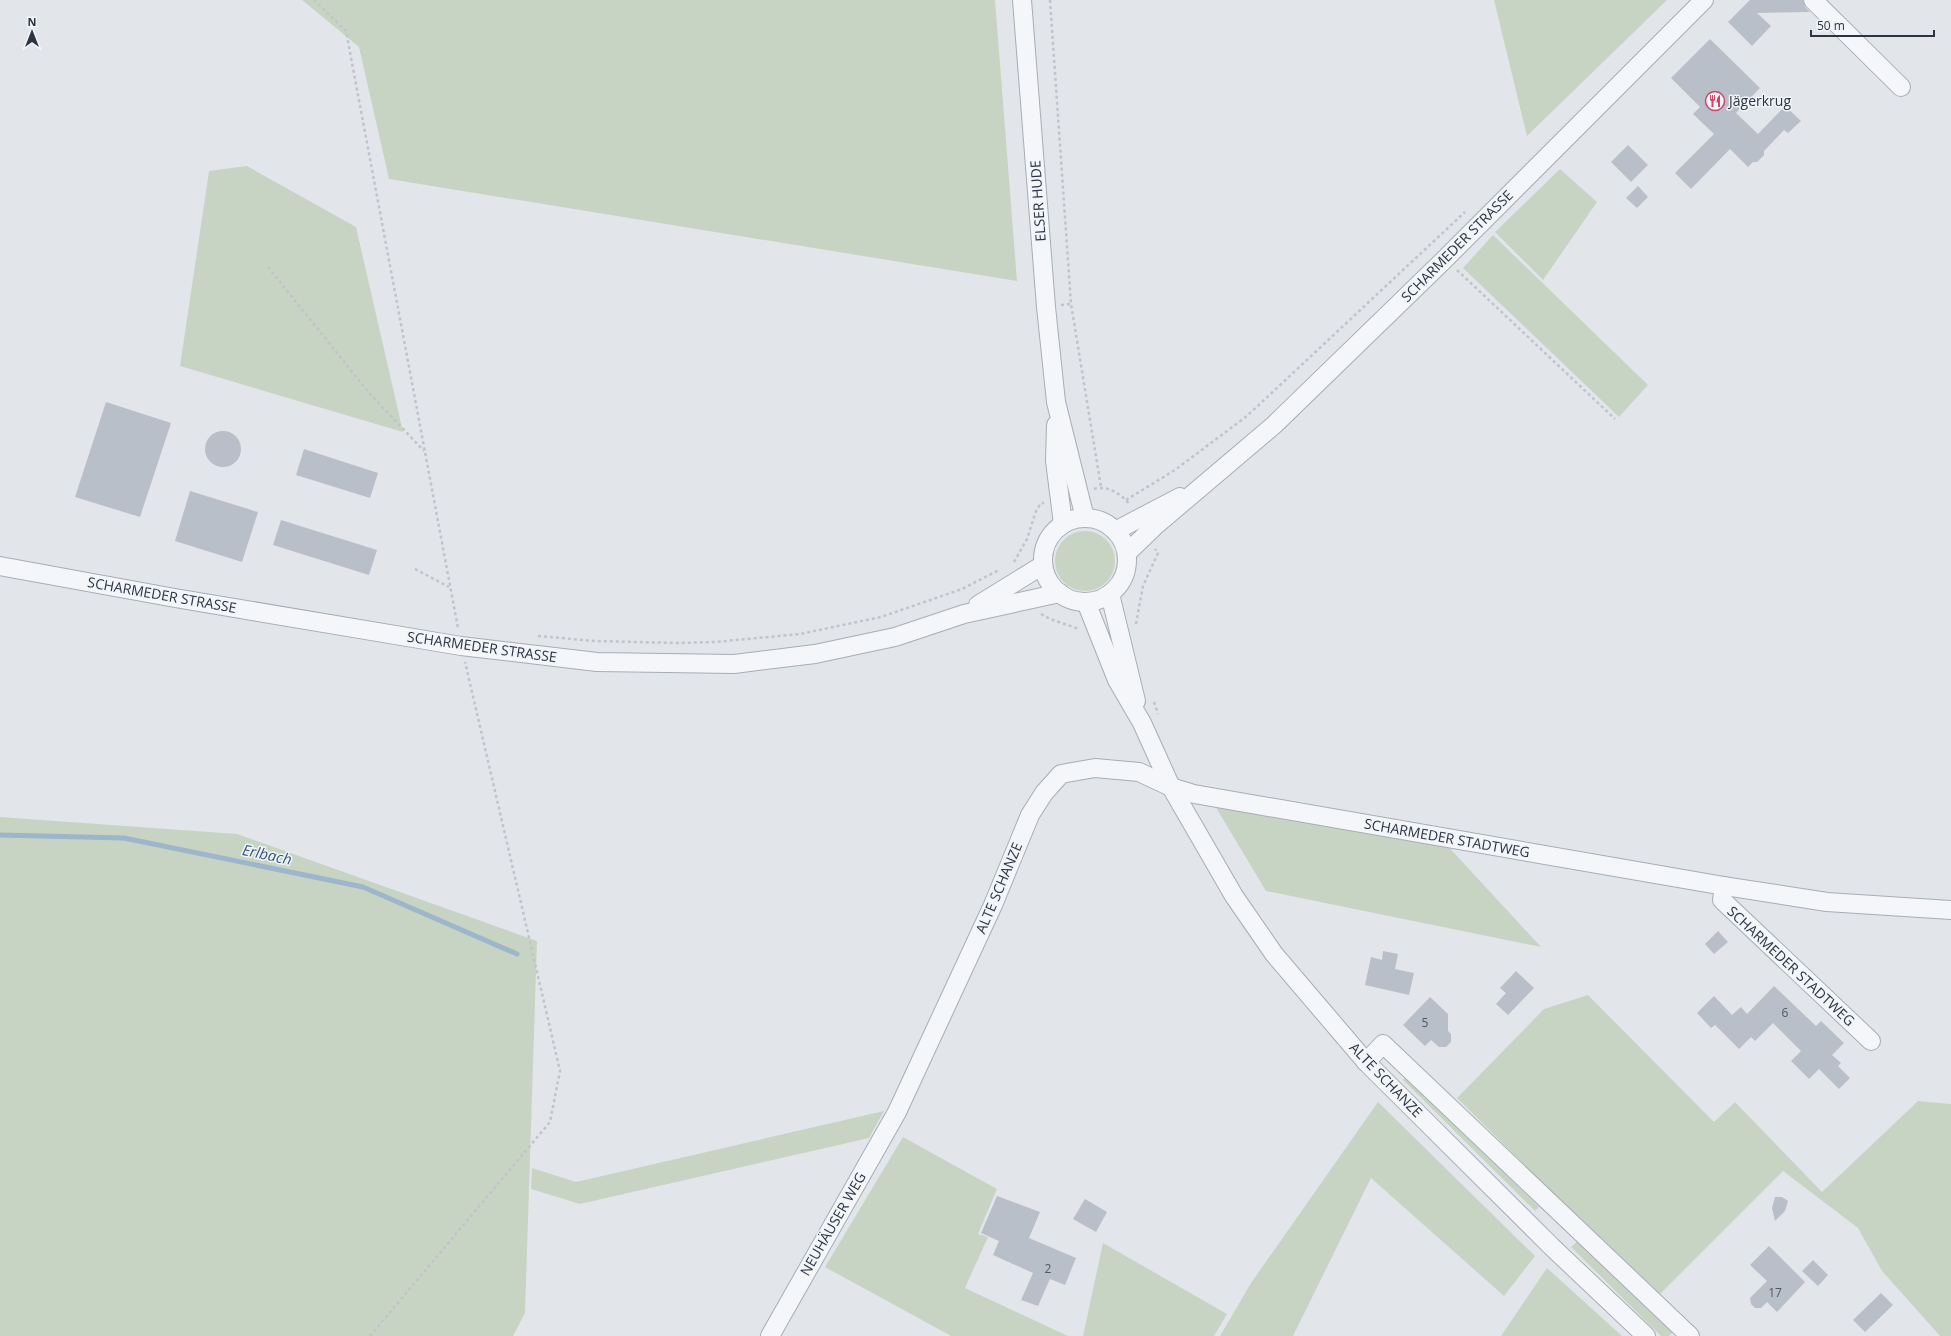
<svg xmlns="http://www.w3.org/2000/svg" width="1951" height="1336" viewBox="0 0 1951 1336" font-family="'Open Sans',sans-serif">
<style>
.green{fill:#c8d4c3}
.lines{fill:none;stroke-linecap:round;stroke-linejoin:round}
.stream{stroke:#9cb6cb;stroke-width:5}
.building{fill:#b9bfc8}
.minor-casing{stroke:#a7adb5;stroke-width:20}
.path{stroke:#c0c4ca;stroke-width:2.5;stroke-dasharray:3 3;stroke-linecap:butt}
.minor{stroke:#f5f6f9;stroke-width:18}
.labels{text-anchor:middle;stroke-width:3;stroke-linejoin:round;paint-order:stroke}
.number-label{font-size:12px;fill:#4e5764}
.poi-label{font-size:14px;fill:#2a3443;stroke:#f1f4f8;text-anchor:start}
.street-label{font-size:14px;fill:#2a3443;stroke:#f1f4f8}
.water-label{font-size:15px;font-style:italic;fill:#335677;stroke:#f1f4f8}
</style>
<rect width="100%" height="100%" fill="#e2e6ea"/>
<g class="green">
<path d="M302,0H995L1017,281L389,179L359,47Z"/>
<path d="M1494,0H1667L1527,136Z"/>
<path d="M247,166L356,227L403,432L180,366L209,171Z"/>
<path d="M1560,169L1597,202L1543,280L1495,232Z"/>
<path d="M1493,235L1648,385L1619,417L1463,268Z"/>
<circle cx="1085" cy="561" r="30"/>
<path d="M1215,806L1444,842L1541,947L1266,891Z"/>
<path d="M0,817L237,834L537,941L525,1313L513,1336H0Z"/>
<path d="M1588,995L1714,1122L1735,1102L1822,1192L1918,1101L1951,1104V1336H1940L1882,1271L1858,1228L1783,1171L1660,1294L1596,1236L1457,1098L1544,1009Z"/>
<path d="M1407,1076L1539,1207L1535,1211L1403,1080Z"/>
<path d="M1378,1102L1535,1256L1504,1296L1371,1178L1293,1336H1220L1251,1283Z"/>
<path d="M884,1111L869,1138L580,1204L531,1189L532,1168L576,1182Z"/>
<path d="M903,1137L997,1189L978,1234L988,1237L965,1288L1068,1336H951L825,1267Z"/>
<path d="M1580,1239L1673,1332L1669,1336H1661L1571,1247Z"/>
<path d="M1103,1243L1227,1314L1214,1336H1083Z"/>
<path d="M1547,1268L1622,1336H1501Z"/>
</g>
<g class="lines">
<path class="stream" d="M0,835L124,838L363,887L517,954"/>
</g>
<g class="building">
<path d="M1750,0H1803L1805,7L1810,12L1757,13L1771,26L1752,46L1728,22Z"/>
<path d="M1710,39L1760,88L1736,113L1758,134L1785,106L1801,121L1788,133L1784,130L1764,151V155L1757,162H1753L1748,167L1730,149L1691,189L1675,173L1714,134L1693,114L1700,107L1671,78Z"/>
<path d="M1628,145L1648,165L1631,182L1611,162Z"/>
<path d="M1638,186L1648,197L1637,208L1626,198Z"/>
<path d="M106,402L171,423L140,517L75,497Z"/>
<circle cx="223" cy="449" r="18"/>
<path d="M304,449L378,473L370,498L296,475Z"/>
<path d="M190,491L258,512L242,562L175,541Z"/>
<path d="M281,520L377,550L369,575L273,545Z"/>
<path d="M1718,931L1728,942L1714,954L1705,944Z"/>
<path d="M1383,951L1398,954L1395,969L1414,973L1409,995L1365,985L1371,957L1382,960Z"/>
<path d="M1516,971L1534,988L1508,1015L1496,1004L1506,993L1500,988Z"/>
<path d="M1774,986L1816,1026L1821,1021L1844,1043L1832,1055L1841,1063L1838,1066L1850,1078L1839,1089L1819,1069L1809,1079L1791,1061L1801,1051L1773,1023L1755,1041L1751,1037L1739,1049L1715,1025L1711,1028L1697,1013L1714,996L1732,1015L1741,1007L1747,1014Z"/>
<path d="M1430,997L1448,1014V1031L1451,1034V1042L1446,1047H1439L1431,1040L1425,1046L1403,1025Z"/>
<path d="M997,1196L1040,1212L1029,1238L1076,1258L1065,1285L1050,1279L1038,1306L1021,1300L1033,1273L993,1255L999,1241L981,1233Z"/>
<path d="M1775,1197H1782L1788,1201L1785,1211L1775,1221L1772,1208Z"/>
<path d="M1085,1199L1107,1212L1096,1232L1073,1219Z"/>
<path d="M1769,1246L1805,1282L1777,1312L1767,1302L1761,1308H1755L1751,1304L1750,1298L1767,1281L1750,1265Z"/>
<path d="M1813,1260L1828,1275L1818,1286L1802,1271Z"/>
<path d="M1881,1293L1893,1305L1865,1332L1853,1320Z"/>
</g>
<g class="lines">
<g class="minor-casing">
<g id="minor">
<path d="M1022,0L1046,307L1056,402L1085,518"/>
<path d="M1813,0L1901,87"/>
<path d="M1056,425L1055,461L1063,524"/>
<circle cx="1085" cy="560" r="42"/>
<path d="M1115,531L1180,497"/>
<path d="M1127,553L1155,526L1274,425L1445,259L1704,0"/>
<path d="M0,566L175,598L461,646L597,662L734,664L815,654L895,637L964,614L1060,593"/>
<path d="M1110,594L1136,701"/>
<path d="M1086,602L1117,680L1142,723L1171,787L1234,896L1274,954L1366,1062L1552,1247L1646,1336"/>
<path d="M978,605L1043,565"/>
<path d="M1724,886L1722,900L1871,1041"/>
<path d="M1366,1062L1383,1044L1690,1336"/>
<path d="M770,1336L897,1112L993,905L1030,815L1044,793L1061,774L1095,768L1139,772L1171,787L1194,794L1724,886L1827,902L1951,910"/>
</g>
</g>
<g class="path">
<path d="M314,0L346,31L458,628"/>
<path d="M1050,0L1071,304L1101,487"/>
<path d="M268,267L370,394L424,451"/>
<path d="M1457,270L1615,419"/>
<path d="M1061,305L1071,304"/>
<path d="M1094,489C1107,485 1122,494 1130,505"/>
<path d="M1126,500L1175,470L1247,416L1465,212"/>
<path d="M1014,562L1027,539L1036,511L1041,503H1044"/>
<path d="M415,569L449,587"/>
<path d="M1041,614L1050,619L1079,629"/>
<path d="M1136,624L1143,586L1158,553L1155,549"/>
<path d="M538,636L595,641L678,643L715,642L800,634L881,617L962,589L999,570"/>
<path d="M1154,702L1158,714"/>
<path d="M370,1336L550,1122L560,1071L465,662"/>
</g>
<use href="#minor" class="minor"/>
</g>
<defs>
<g id="restaurant-ring" transform="scale(1)"><circle r="9.5" fill="#f1f4f8" stroke="#d04664" stroke-width="1.5"/><path d="M-5-6h1v4h1v-4h1v4h1v-4h1v5L-1.5 .5V6h-2V.5L-5-1ZM5-6V6H3V1.5H1.5Q1.5-4 5-6Z" fill="#d04664"/></g>
</defs>
<g fill-rule="evenodd">
<use href="#restaurant-ring" x="1715" y="101"/>
</g>
<g class="labels">
<g class="number-label">
<text x="1785" y="1017">6</text>
<text x="1425" y="1027">5</text>
<text x="1048" y="1273">2</text>
<text x="1775" y="1297">17</text>
</g>
<g class="poi-label">
<text x="1729" y="106">Jägerkrug</text>
</g>
<g class="street-label">
<text transform="translate(1038 201) rotate(-94)" y="5">ELSER HUDE</text>
<text transform="translate(1457 246) rotate(-45)" y="5">SCHARMEDER STRASSE</text>
<text transform="translate(162 595) rotate(10)" y="5">SCHARMEDER STRASSE</text>
<text transform="translate(482 647) rotate(8)" y="5">SCHARMEDER STRASSE</text>
<text transform="translate(1447 838) rotate(10)" y="5">SCHARMEDER STADTWEG</text>
<text transform="translate(999 888) rotate(-67)" y="5">ALTE SCHANZE</text>
<text transform="translate(1791 966) rotate(43)" y="5">SCHARMEDER STADTWEG</text>
<text transform="translate(1386 1080) rotate(46)" y="5">ALTE SCHANZE</text>
<text transform="translate(833 1224) rotate(-60)" y="5">NEUHÄUSER WEG</text>
</g>
<g class="water-label">
<text transform="translate(267 855) rotate(12)" y="5">Erlbach</text>
</g>
</g>
<g transform="translate(32 32)" stroke="#f1f4f8" stroke-width="3" paint-order="stroke">
<path d="M0-3L7 15L0 10L-7 15Z" fill="#2a3443"/>
<text y="-6" font-size="11" font-weight="bold" text-anchor="middle" fill="#2a3443">N</text>
</g>
<path d="M1811 30v6h123v-6" fill="none" stroke="#2a3443" stroke-width="2"/>
<text x="1817" y="30" font-size="12" fill="#2a3443" stroke="#f1f4f8" stroke-width="3" paint-order="stroke">50 m</text>
</svg>
